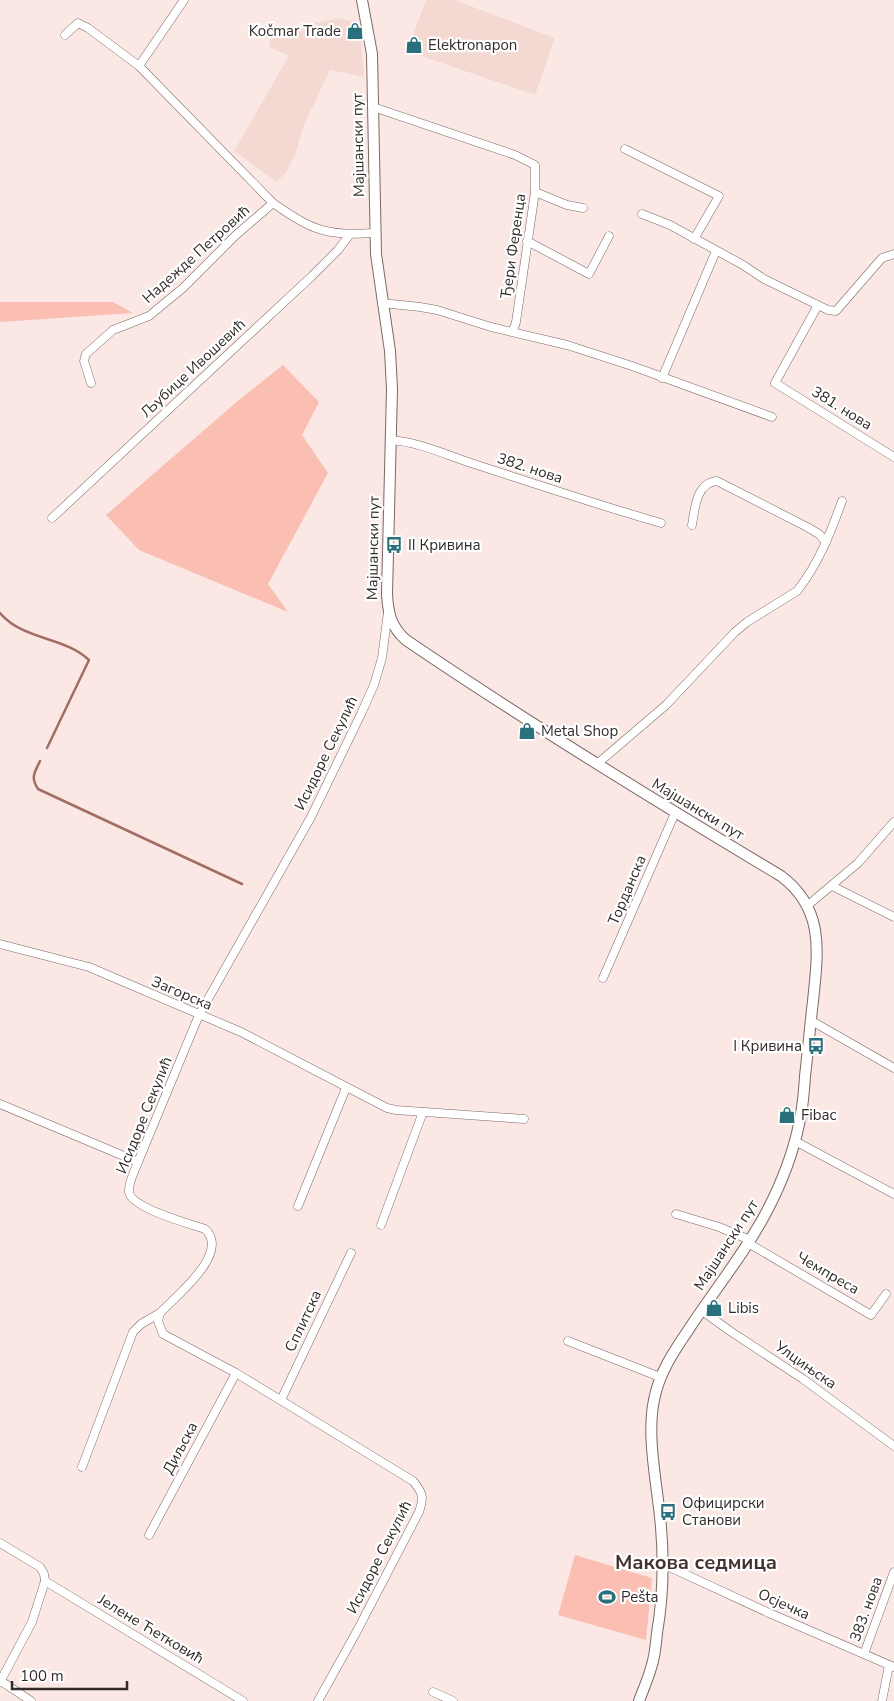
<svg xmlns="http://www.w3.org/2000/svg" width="894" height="1701" viewBox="0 0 894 1701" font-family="'Nunito Sans',sans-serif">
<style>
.built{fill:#f4d9d3}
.green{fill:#fabeb2}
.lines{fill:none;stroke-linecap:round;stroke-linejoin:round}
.stream{stroke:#a26d63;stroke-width:2.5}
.minor-casing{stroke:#796966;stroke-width:9}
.tertiary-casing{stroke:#796966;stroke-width:12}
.minor{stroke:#fff;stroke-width:8}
.tertiary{stroke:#fff;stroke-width:10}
.labels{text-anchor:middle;stroke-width:4.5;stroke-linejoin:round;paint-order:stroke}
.poi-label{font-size:15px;fill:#322b2a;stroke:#fff;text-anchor:start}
.street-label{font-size:15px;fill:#322b2a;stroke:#fff}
.district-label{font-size:20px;font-weight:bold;fill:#423331;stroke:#fff}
</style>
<rect width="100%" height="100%" fill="#fbe8e4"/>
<g class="built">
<path d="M426,0H455L555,38L535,95L407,51Z"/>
<path d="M341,18L360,25L364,77L330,70L304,125L295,155L286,172L277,182L234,151L289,56L269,47L273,29L295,27Z"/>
</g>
<g class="green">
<path d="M0,302H113L133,313L0,322Z"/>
<path d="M283,365L319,402L302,435L328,473L268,584L288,612L139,550L106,515L240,399Z"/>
<path d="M575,1555L652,1578L646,1640L558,1615Z"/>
</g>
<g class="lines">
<g class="stream">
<path d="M0,613C24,641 64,636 89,660L47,748"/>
<path d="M40,761C35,772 30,777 38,789L242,884"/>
</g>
<g class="minor-casing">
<g id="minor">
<path d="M184,0L139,66L273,203C286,212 301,223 316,228C335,235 355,234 375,233"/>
<path d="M65,35L78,23L88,28L139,66"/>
<path d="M373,107L515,155L535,165V192L516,322L513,331"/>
<path d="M625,149L719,196L694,239"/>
<path d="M535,192L567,205L583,208"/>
<path d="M642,214L670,225L743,265L764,279L828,310L836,311L882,258L894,254"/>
<path d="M527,241L589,274L609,236"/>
<path d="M382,303L420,307L437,310L491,327L567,345L632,366L772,417"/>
<path d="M818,305L775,383L894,457"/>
<path d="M662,378L716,251"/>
<path d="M91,383L84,361L86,354L113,330L149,316L183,288L236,235L273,203"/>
<path d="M390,440C420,442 446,455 474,464C536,484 598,505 661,523"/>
<path d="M52,518L312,276L338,250L350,234"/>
<path d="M692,525C695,508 696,483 717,481L807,527L819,534L826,542"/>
<path d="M597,764L666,705L735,632L747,622L797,591C818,565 831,532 842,501"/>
<path d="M832,886L894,917"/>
<path d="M807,906L858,863L894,822"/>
<path d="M0,944L89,967L241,1032L387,1108L396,1110L524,1119"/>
<path d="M603,978L675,813"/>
<path d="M810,1020L894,1068"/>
<path d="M0,1104L138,1162"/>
<path d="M795,1141L894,1194"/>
<path d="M298,1206L346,1088"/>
<path d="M676,1214L719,1227L750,1240"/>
<path d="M381,1225L423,1112"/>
<path d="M748,1243L871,1315L886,1294"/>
<path d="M701,1310L730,1331L803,1379L894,1446"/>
<path d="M568,1341L660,1377"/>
<path d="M281,1400L351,1253"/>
<path d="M82,1467L133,1332L141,1324L160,1313"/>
<path d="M149,1535L236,1373"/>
<path d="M0,1543L40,1567L44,1574L45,1581L243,1701"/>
<path d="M663,1564L769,1613L894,1667"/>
<path d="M864,1654L894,1572"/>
<path d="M1,1681L31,1701"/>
<path d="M0,1682L32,1622L45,1581"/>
<path d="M433,1692L453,1701"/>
<path d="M318,1701L357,1631L419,1512C424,1497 423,1493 413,1481L236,1373L163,1334L158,1321L160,1313C176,1296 231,1253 205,1229C190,1224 131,1208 129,1192C128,1183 135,1170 138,1162L199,1015L311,817L361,714L374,685L382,658L388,612"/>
<path d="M882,1701L889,1665"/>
</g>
</g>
<g class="tertiary-casing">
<path id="tertiary" d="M362,0L372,54L376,254L390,351L392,389L387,594C388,613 391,627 406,640C528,723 654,800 781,876C825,909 818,952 813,1001C810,1026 808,1051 805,1076C804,1092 803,1108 799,1124C793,1154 781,1184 767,1211C745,1253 715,1289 689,1329C674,1351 659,1373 654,1400C646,1438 658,1488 661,1527C664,1563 663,1598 657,1633C656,1644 655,1657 651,1668C648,1679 643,1690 639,1701"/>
</g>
<use href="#minor" class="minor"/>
<use href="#tertiary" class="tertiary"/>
</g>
<defs>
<g id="shop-bare" transform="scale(1.35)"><path d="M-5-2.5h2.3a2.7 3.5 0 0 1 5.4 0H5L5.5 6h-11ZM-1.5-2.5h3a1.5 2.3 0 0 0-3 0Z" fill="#29707d" stroke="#fff" stroke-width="2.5" paint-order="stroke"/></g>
<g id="bus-bare" transform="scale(1.35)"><path d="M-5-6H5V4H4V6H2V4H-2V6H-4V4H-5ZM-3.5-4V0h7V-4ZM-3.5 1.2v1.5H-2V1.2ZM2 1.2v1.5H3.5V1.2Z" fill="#29707d" stroke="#fff" stroke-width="2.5" paint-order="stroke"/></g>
<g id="stadium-bare" transform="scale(1.35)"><path d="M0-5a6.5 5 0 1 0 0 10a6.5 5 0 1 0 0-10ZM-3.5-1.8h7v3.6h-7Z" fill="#29707d" stroke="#fff" stroke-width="2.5" paint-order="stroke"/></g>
</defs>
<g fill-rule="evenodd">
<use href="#shop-bare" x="355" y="31"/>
<use href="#shop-bare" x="414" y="45"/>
<use href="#bus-bare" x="394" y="545"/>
<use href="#shop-bare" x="527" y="731"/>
<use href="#bus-bare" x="816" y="1046"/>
<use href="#shop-bare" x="787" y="1115"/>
<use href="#shop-bare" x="714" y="1308"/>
<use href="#bus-bare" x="668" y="1512"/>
<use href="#stadium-bare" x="607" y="1597"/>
</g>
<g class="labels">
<g class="poi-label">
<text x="341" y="36" text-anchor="end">Kočmar Trade</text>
<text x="428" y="50">Elektronapon</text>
<text x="408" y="550">II Кривина</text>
<text x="541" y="736">Metal Shop</text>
<text x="802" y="1051" text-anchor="end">I Кривина</text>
<text x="801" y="1120">Fibac</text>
<text x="728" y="1313">Libis</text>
<text x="682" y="1508">Официрски<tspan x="682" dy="17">Станови</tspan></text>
<text x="621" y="1602">Pešta</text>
</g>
<g class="street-label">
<text transform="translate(358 145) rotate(-91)" y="5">Мајшански пут</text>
<text transform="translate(513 246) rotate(-82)" y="5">Ђери Ференца</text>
<text transform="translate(196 254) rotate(-42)" y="5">Надежде Петровић</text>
<text transform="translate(193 368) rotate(-43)" y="5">Љубице Ивошевић</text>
<text transform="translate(842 408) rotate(32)" y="5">381. нова</text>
<text transform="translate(530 468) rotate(18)" y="5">382. нова</text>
<text transform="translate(373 548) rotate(-89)" y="5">Мајшански пут</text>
<text transform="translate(326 753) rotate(-64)" y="5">Исидоре Секулић</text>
<text transform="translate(698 809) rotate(31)" y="5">Мајшански пут</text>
<text transform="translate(627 890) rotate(-67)" y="5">Торданска</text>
<text transform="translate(182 993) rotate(23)" y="5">Загорска</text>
<text transform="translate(144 1115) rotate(-68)" y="5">Исидоре Секулић</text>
<text transform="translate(726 1245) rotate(-57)" y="5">Мајшански пут</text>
<text transform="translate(828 1273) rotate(30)" y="5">Чемпреса</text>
<text transform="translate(303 1321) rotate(-65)" y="5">Сплитска</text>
<text transform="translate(806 1365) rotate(35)" y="5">Улцињска</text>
<text transform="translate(180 1448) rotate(-62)" y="5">Диљска</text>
<text transform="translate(379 1557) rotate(-63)" y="5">Исидоре Секулић</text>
<text transform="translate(784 1604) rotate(24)" y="5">Осјечка</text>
<text transform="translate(866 1609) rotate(-70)" y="5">383. нова</text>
<text transform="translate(151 1629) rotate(31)" y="5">Јелене Ћетковић</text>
</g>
<g class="district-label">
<text x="696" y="1569">Макова седмица</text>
</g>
</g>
<path d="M12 1681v8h115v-8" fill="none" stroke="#322b2a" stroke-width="2.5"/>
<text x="20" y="1681" font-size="15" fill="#322b2a" stroke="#ffffff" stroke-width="4" paint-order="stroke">100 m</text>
</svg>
